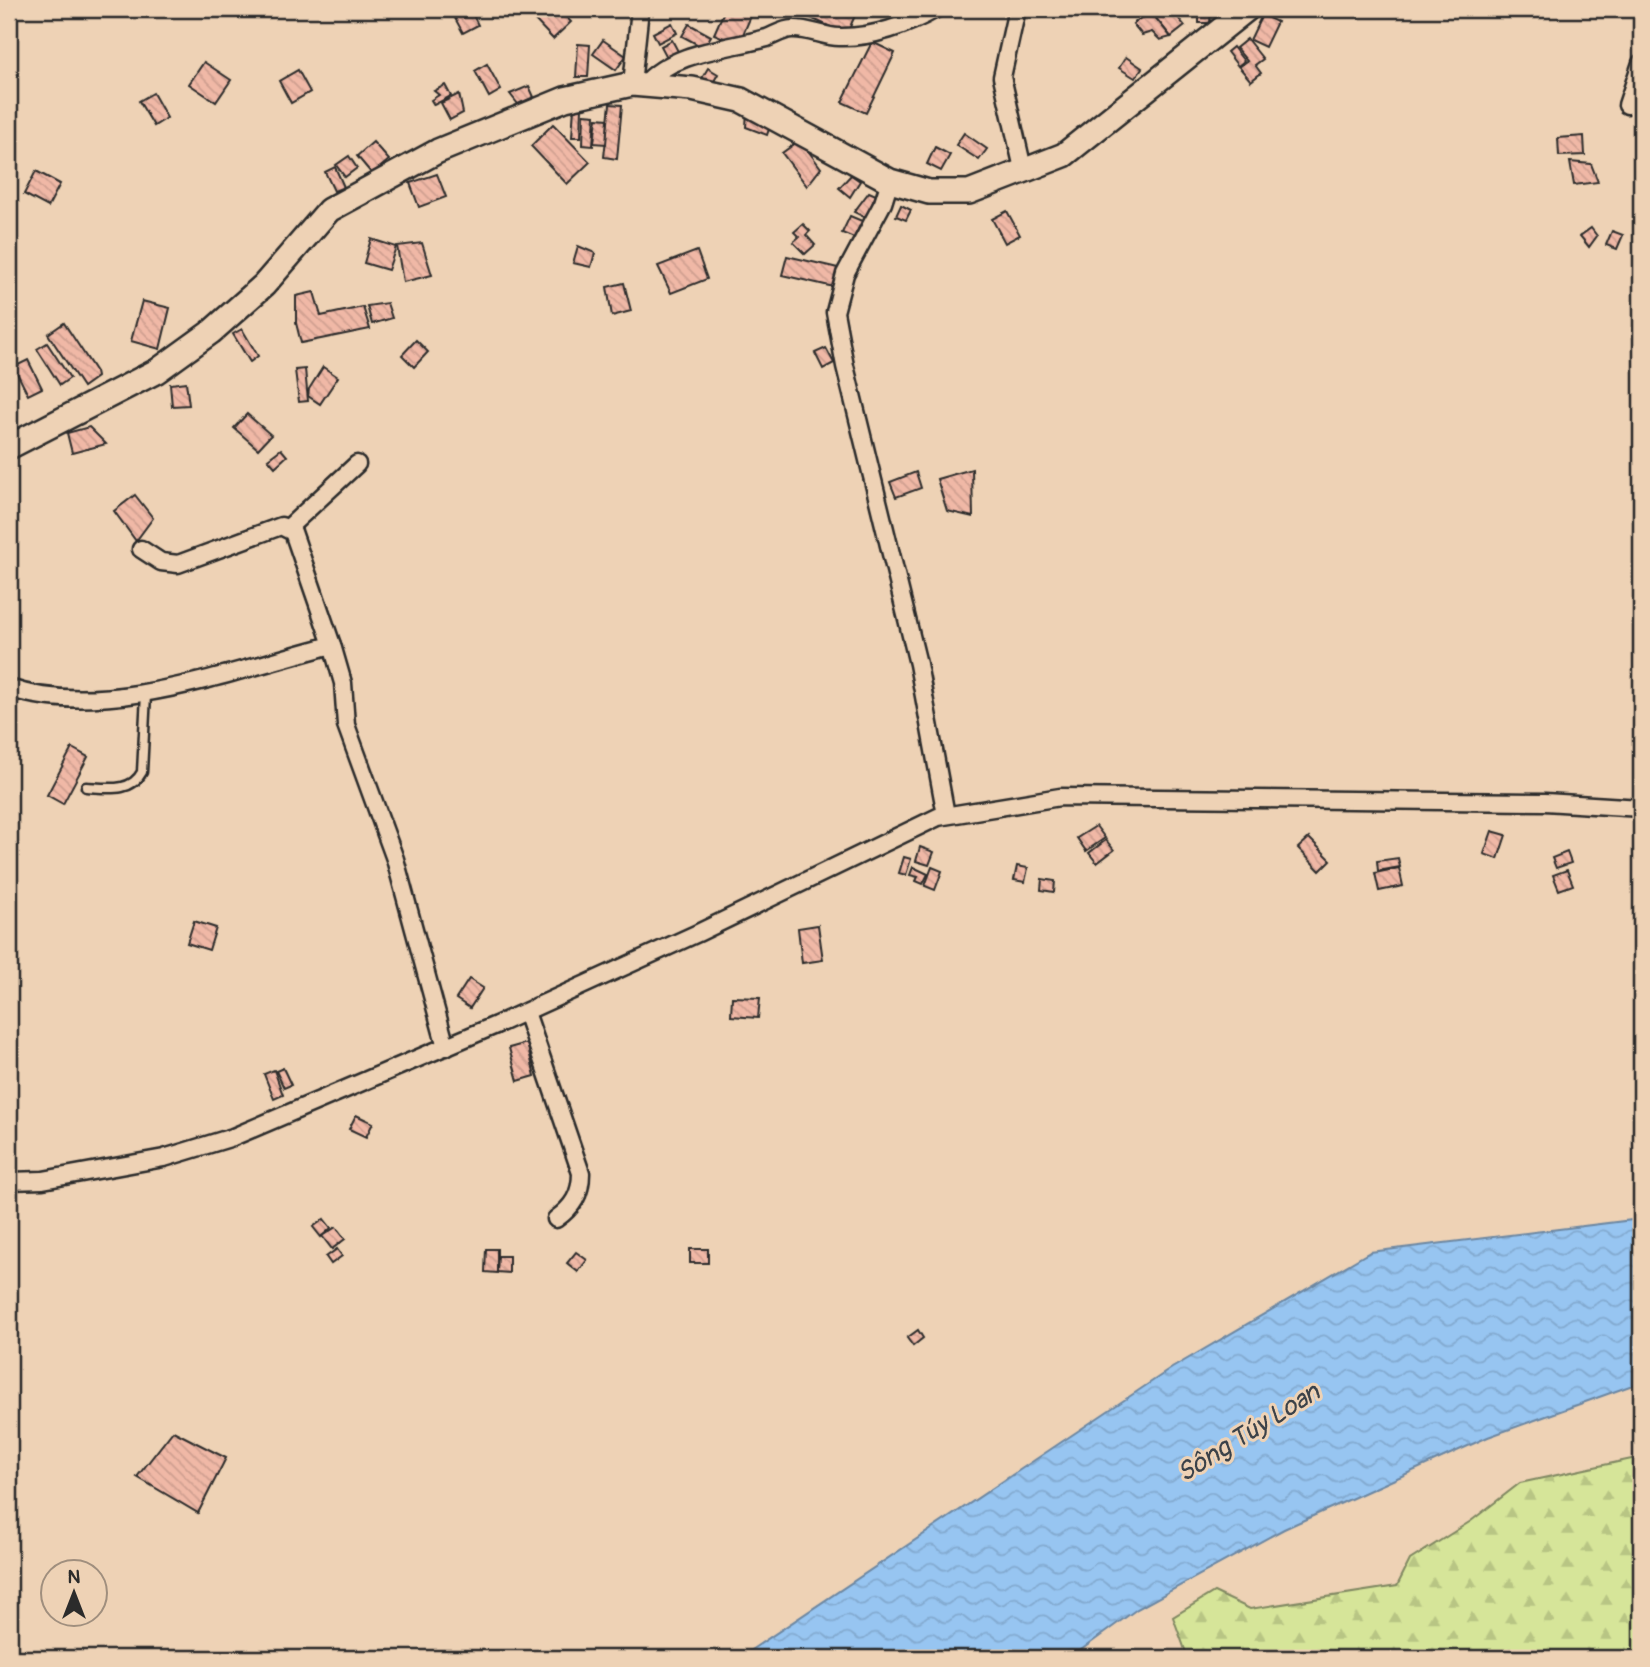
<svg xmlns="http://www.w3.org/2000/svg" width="1650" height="1667" viewBox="0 0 1650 1667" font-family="Pangolin,sans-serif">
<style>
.forest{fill:url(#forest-firs);stroke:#808862;stroke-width:2}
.water{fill:url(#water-waves);stroke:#6c87a2;stroke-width:2}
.building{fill:url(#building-back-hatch);stroke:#2b2b2b;stroke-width:2}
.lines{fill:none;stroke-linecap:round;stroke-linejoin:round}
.lane-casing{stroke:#2b2b2b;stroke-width:13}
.street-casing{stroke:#2b2b2b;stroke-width:21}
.secondary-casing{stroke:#2b2b2b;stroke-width:28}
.lane{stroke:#eed2b5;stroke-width:8}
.street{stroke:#eed2b5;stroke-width:16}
.secondary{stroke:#eed2b5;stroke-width:23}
.labels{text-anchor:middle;stroke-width:6;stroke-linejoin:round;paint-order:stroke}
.water-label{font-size:26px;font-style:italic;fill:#3b4249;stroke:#eed2b5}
</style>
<defs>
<pattern id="forest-firs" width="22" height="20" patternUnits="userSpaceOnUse" patternTransform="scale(1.75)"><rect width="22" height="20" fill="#d6e599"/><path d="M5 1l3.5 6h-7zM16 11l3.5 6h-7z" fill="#b8c584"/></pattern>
<pattern id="water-waves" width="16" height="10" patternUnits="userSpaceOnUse" patternTransform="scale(1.75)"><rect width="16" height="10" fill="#97c5f1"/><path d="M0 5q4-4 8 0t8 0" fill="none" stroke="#82a9cf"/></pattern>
<pattern id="building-back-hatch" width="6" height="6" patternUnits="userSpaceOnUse" patternTransform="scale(1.75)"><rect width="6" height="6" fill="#f0b8a6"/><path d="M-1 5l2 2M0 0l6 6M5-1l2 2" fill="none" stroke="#ce9e8f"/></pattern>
</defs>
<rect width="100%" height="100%" fill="#eed2b5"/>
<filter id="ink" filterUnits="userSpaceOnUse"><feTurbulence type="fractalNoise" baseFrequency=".0143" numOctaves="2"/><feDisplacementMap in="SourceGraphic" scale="14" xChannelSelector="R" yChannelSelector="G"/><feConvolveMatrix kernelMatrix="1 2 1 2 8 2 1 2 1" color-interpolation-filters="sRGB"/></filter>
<g filter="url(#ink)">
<path class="forest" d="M1641,1457V1658H1188L1173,1617L1214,1592L1250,1609L1397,1586L1410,1560L1471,1521L1520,1483Z"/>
<path class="water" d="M1641,1219V1382L1488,1437L1284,1529L1137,1609L1070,1658H739L1172,1368L1370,1252Z"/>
<g class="building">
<path d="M450,9H470L478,25L463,33Z"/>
<path d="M541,9H559L571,22L553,39L532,17Z"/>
<path d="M725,9H754L739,44L714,34Z"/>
<path d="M790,9H845L856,13L847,34Z"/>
<path d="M1152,9H1171L1185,26L1171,37L1150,11Z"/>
<path d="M1199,9H1211L1210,23H1199Z"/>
<path d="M1150,11L1171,37L1160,40L1152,32L1142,35L1133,24Z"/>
<path d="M1262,15L1277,22L1265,47L1250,40Z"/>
<path d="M672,23L677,33L658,43L653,33Z"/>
<path d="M689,24L711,36L704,48L682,36Z"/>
<path d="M1247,39L1263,59L1255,65L1261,73L1251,81L1239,67L1247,61L1236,48Z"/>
<path d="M603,40L626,56L616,70L593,54Z"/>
<path d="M672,40L681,57L670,63L661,46Z"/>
<path d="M872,42L895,53L866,113L842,102Z"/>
<path d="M578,44L590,45L588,77H576Z"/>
<path d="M1233,47L1244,61L1238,66L1227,52Z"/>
<path d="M1126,57L1142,68L1135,78L1119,68Z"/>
<path d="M204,62L231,80L216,102L189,84Z"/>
<path d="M487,64L501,90L489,97L475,71Z"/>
<path d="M708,68L718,74L713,83L702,78Z"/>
<path d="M298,70L310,92L291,103L279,81Z"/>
<path d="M445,85L451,96L434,105L431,100L439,95L434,91Z"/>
<path d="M529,86L534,97L518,104L510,94Z"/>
<path d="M153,93L167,118L154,126L139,101Z"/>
<path d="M459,94L463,113L450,120L441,103Z"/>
<path d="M610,104L622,105L617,159L604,157Z"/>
<path d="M574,107H582L581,137H572Z"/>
<path d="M747,111L772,120L767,135L746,127Z"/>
<path d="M584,114L595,115L593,146L583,145Z"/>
<path d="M597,118L608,119L606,144L594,143Z"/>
<path d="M553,124L590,162L567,184L531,146Z"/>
<path d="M964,133L987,149L979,160L956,145Z"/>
<path d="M1584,136L1585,155L1559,156L1558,138Z"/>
<path d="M800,140L821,168L807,186L782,153Z"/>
<path d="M373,142L389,160L372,174L357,156Z"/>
<path d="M935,147L950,155L941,171L927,164Z"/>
<path d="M349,156L357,168L345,177L336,165Z"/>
<path d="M1570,162L1591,164L1598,182L1574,185Z"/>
<path d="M335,167L344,187L334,191L325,172Z"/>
<path d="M36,171L60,184L48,207L24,194Z"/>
<path d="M437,174L446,197L419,207L410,183Z"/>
<path d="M851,175L860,181L850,197L839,188Z"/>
<path d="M869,192L876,195L866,218L854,212Z"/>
<path d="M901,205L911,210L906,220L896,216Z"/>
<path d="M1007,211L1020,235L1005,243L992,219Z"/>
<path d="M850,216L862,221L854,238L842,233Z"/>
<path d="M803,224L810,231L806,235L815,245L805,254L793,242L799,237L794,232Z"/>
<path d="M1591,228L1597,236L1589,247L1580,236Z"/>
<path d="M1612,231L1623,235L1617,249L1606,245Z"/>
<path d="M371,239L396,247L388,270L364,263Z"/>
<path d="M422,243L432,275L403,282L397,246Z"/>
<path d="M578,246L595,253L591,267L573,263Z"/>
<path d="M697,251L707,279L671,293L658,266Z"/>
<path d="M787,256L838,268L834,287L782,275Z"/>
<path d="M624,283L631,311L612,316L607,287Z"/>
<path d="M314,292L321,316L363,307L370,329L301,343L296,323V296Z"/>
<path d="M142,301L170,308L160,349L131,341Z"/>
<path d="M387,303L392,318L372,324L367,306Z"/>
<path d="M64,323L96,372L97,377L83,387L48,334Z"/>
<path d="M242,329L258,356L250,362L233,334Z"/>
<path d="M416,340L428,352L414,367L402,355Z"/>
<path d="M47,343L70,378L60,385L37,349Z"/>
<path d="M826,348L834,363L823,369L815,353Z"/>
<path d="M28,360L42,388L28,395L14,367Z"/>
<path d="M323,367L338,377L320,404L308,396L309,389Z"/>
<path d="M305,369L308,401L299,402L295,370Z"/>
<path d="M186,382L189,405L172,406L170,384Z"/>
<path d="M247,414L271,435L258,449L234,428Z"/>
<path d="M89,427L106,444L72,453L67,433Z"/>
<path d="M281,449L287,456L275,467L268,459Z"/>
<path d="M972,469L973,517L947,511L937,479Z"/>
<path d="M916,472L921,488L896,497L890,482Z"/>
<path d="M135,495L153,518L136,541L114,511Z"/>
<path d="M72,748L88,757L63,804L47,795Z"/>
<path d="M1096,826L1105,838L1086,851L1077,838Z"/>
<path d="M1492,831L1506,835L1498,859L1484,854Z"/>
<path d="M1309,838L1331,860L1320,871L1298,848Z"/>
<path d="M1106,840L1114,850L1097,863L1089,853Z"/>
<path d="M920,847L934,852L929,865L916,861Z"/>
<path d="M1567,852L1571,863L1556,868L1552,858Z"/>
<path d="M904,857L911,859L906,875L899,873Z"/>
<path d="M1398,858L1400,867L1378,871L1377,861Z"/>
<path d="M1017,866L1028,868L1025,882L1014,880Z"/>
<path d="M913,867L928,874L923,884L916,881L918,877L910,875Z"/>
<path d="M932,867L942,871L935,890L925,886Z"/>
<path d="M1399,868L1403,886L1379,891L1375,873Z"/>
<path d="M1567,870L1573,885L1559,890L1553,875Z"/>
<path d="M1042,879L1055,881L1054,892L1041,890Z"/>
<path d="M194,921L216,928L209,950L187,943Z"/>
<path d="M818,925L823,960L802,963L798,928Z"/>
<path d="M469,979L483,988L470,1008L456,999Z"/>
<path d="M732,997L760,998L758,1018L731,1016Z"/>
<path d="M527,1043L535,1076L518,1081L509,1048Z"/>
<path d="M283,1068L291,1085L284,1088L276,1071Z"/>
<path d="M274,1070L283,1095L274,1099L264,1074Z"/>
<path d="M356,1115L373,1123L366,1137L349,1129Z"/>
<path d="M324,1219L331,1228L321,1237L313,1227Z"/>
<path d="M336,1227L345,1239L332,1249L322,1236Z"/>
<path d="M337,1249L342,1256L331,1264L326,1257Z"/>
<path d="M486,1249H497V1273L485,1272Z"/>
<rect x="690" y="1249" width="18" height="14"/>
<path d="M576,1252L587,1260L578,1272L567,1263Z"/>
<path d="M498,1256H509V1273L497,1272Z"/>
<path d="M918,1330L923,1338L913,1346L907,1338Z"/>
<path d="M173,1431L226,1458L198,1513L137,1477Z"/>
</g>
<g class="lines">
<g class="lane-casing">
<path id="lane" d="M86,787C107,788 131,793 142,772L146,694"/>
</g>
<g class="street-casing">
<g id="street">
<path d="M1017,9L1002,77L1024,173"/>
<path d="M632,84L640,9"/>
<path d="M644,85C672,52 726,49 767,38C775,35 784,29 792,29C808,28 824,37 839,37C872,38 908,25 936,9"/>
<path d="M1627,105L1641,63"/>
<path d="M890,181L883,203L845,274L835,312L845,366L918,664L946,815"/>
<path d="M289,527L357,464"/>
<path d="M141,549L161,562L178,564L281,526L293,532L332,645L343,683L346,725L395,859L446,1047"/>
<path d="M9,688C103,721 238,669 332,645"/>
<path d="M526,1012L581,1173C581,1194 573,1207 556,1219"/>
<path d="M9,1181L43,1180L164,1158L233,1137L496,1025L698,933L938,817L1060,797L1545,802L1641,808"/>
</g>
</g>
<g class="secondary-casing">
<path id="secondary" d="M9,447L157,371L211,332L264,285L329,210L438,151L565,99L632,84L692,89L741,100L890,181L929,192H969L1064,155L1247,9"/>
</g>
<use href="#lane" class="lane"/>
<use href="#street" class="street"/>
<use href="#secondary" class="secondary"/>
</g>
</g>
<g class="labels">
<g class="water-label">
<text transform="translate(1248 1432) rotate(-32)" y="9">Sông Túy Loan</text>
</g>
</g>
<rect width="1650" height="1667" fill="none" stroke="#eed2b5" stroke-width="35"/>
<rect x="18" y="18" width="1615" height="1632" fill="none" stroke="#2b2b2b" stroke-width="2.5" filter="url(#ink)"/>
<g transform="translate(74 1593)"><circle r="33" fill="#eed2b5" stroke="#a08f7e" stroke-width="2"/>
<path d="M0-5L12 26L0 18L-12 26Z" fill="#2b2b2b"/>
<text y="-10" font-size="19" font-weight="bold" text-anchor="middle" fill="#2b2b2b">N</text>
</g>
</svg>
